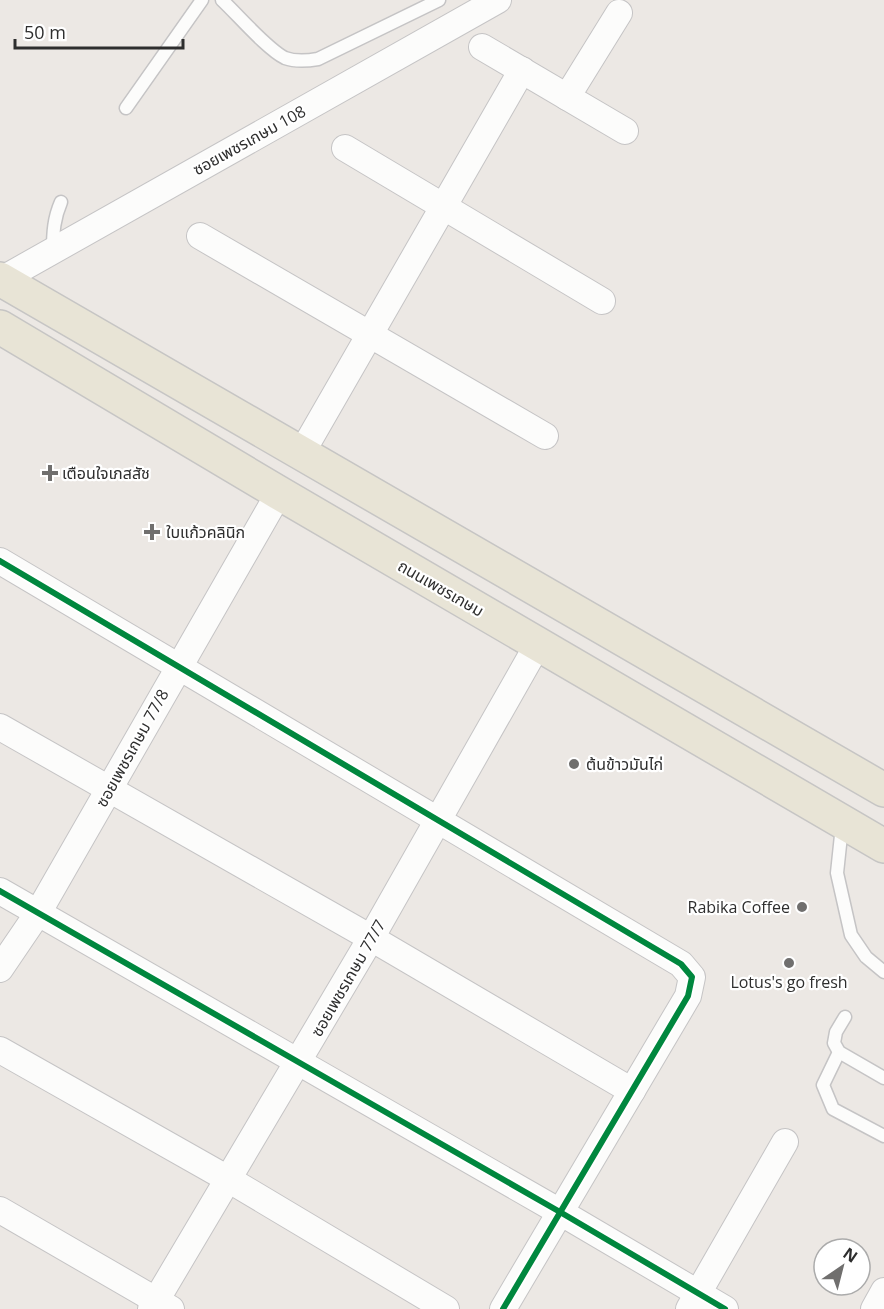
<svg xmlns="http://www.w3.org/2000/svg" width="884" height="1309" viewBox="0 0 884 1309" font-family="'Open Sans','Noto Sans Thai',sans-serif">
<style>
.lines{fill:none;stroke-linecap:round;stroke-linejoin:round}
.lane-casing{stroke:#c5c4c5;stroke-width:15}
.street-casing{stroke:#c5c4c5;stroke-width:28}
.primary-casing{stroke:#c6c5c4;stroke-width:36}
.lane{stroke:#fcfcfb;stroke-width:12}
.street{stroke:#fcfcfb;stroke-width:26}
.primary{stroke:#e8e4d6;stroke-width:33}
.cycleway-casing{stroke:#fff;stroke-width:10}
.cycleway{stroke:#00873e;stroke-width:6}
.poi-dot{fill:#706f6e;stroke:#fff;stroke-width:2}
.labels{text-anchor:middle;stroke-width:4.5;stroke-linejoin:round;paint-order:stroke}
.street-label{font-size:16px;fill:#2e2e2e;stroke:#fff}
.poi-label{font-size:16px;fill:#2e2e2e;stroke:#fff;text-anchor:start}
</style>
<rect width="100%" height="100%" fill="#ece8e4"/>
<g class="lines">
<g class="lane-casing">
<g id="lane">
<path d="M222,0C238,15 267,49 285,58C296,62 307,61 318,59L439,0"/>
<path d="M126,108L202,0"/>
<path d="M53,250C53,232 54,218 61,202"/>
<path d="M842,826L837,873L851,935L866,957L884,972"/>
<path d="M845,1017L836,1032L834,1043L839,1052L884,1078"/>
<path d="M839,1052L823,1085L833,1109L884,1136"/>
</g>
</g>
<g class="street-casing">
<g id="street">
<path d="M482,47L625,131"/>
<path d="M567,97L619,13"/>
<path d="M345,148L602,301"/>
<path d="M200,236L545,436"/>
<path d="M1,280L498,0"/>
<path d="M301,454L522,70"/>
<path d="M0,561L681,964L692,977L688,996L503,1309"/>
<path d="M0,727L371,938L632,1091"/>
<path d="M0,891L560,1212L725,1309"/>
<path d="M0,969L38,913L279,493"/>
<path d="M0,1050L228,1179L446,1309"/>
<path d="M0,1210L171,1309"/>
<path d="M151,1309L371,938L538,644"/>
<path d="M689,1309L785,1142"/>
<path d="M874,1309L884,1291"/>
</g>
</g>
<g class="primary-casing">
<g id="primary">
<path d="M0,279L884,790"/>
<path d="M0,327L279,493L884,846"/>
</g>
</g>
<use href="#lane" class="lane"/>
<use href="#street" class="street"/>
<use href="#primary" class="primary"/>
<g class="cycleway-casing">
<g id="cycleway">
<path d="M0,561L681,964L692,977L688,996L503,1309"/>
<path d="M0,891L560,1212L725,1309"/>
</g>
</g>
<use href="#cycleway" class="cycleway"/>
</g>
<g class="poi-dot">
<path d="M47 464h6v6h6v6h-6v6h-6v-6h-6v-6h6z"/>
<path d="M149 523h6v6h6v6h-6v6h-6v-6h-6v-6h6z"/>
<circle cx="574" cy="764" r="6"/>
<circle cx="802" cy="907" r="6"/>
<circle cx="789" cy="963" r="6"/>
</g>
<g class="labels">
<g class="street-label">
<text transform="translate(249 140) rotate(-29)" y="6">ซอยเพชรเกษม 108</text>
<text transform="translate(441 588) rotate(30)" y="6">ถนนเพชรเกษม</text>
<text transform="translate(132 748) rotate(-61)" y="6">ซอยเพชรเกษม 77/8</text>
<text transform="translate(348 978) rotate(-60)" y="6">ซอยเพชรเกษม 77/7</text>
</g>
<g class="poi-label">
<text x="62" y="479">เตือนใจเภสสัช</text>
<text x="166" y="538">ใบแก้วคลินิก</text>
<text x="586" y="770">ต้นข้าวมันไก่</text>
<text x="790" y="913" text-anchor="end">Rabika Coffee</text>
<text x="789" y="988" text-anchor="middle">Lotus's go fresh</text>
</g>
</g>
<g transform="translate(842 1267) rotate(35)"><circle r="28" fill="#ffffff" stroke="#ababab" stroke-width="1.5"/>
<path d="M0-4.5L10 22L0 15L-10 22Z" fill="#706f6e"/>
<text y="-9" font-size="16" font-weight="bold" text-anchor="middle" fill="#2e2e2e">N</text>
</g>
<path d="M15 39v9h168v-9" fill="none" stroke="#2e2e2e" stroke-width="3"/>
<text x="24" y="39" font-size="18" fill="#2e2e2e" stroke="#ffffff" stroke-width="4.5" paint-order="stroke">50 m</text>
</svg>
